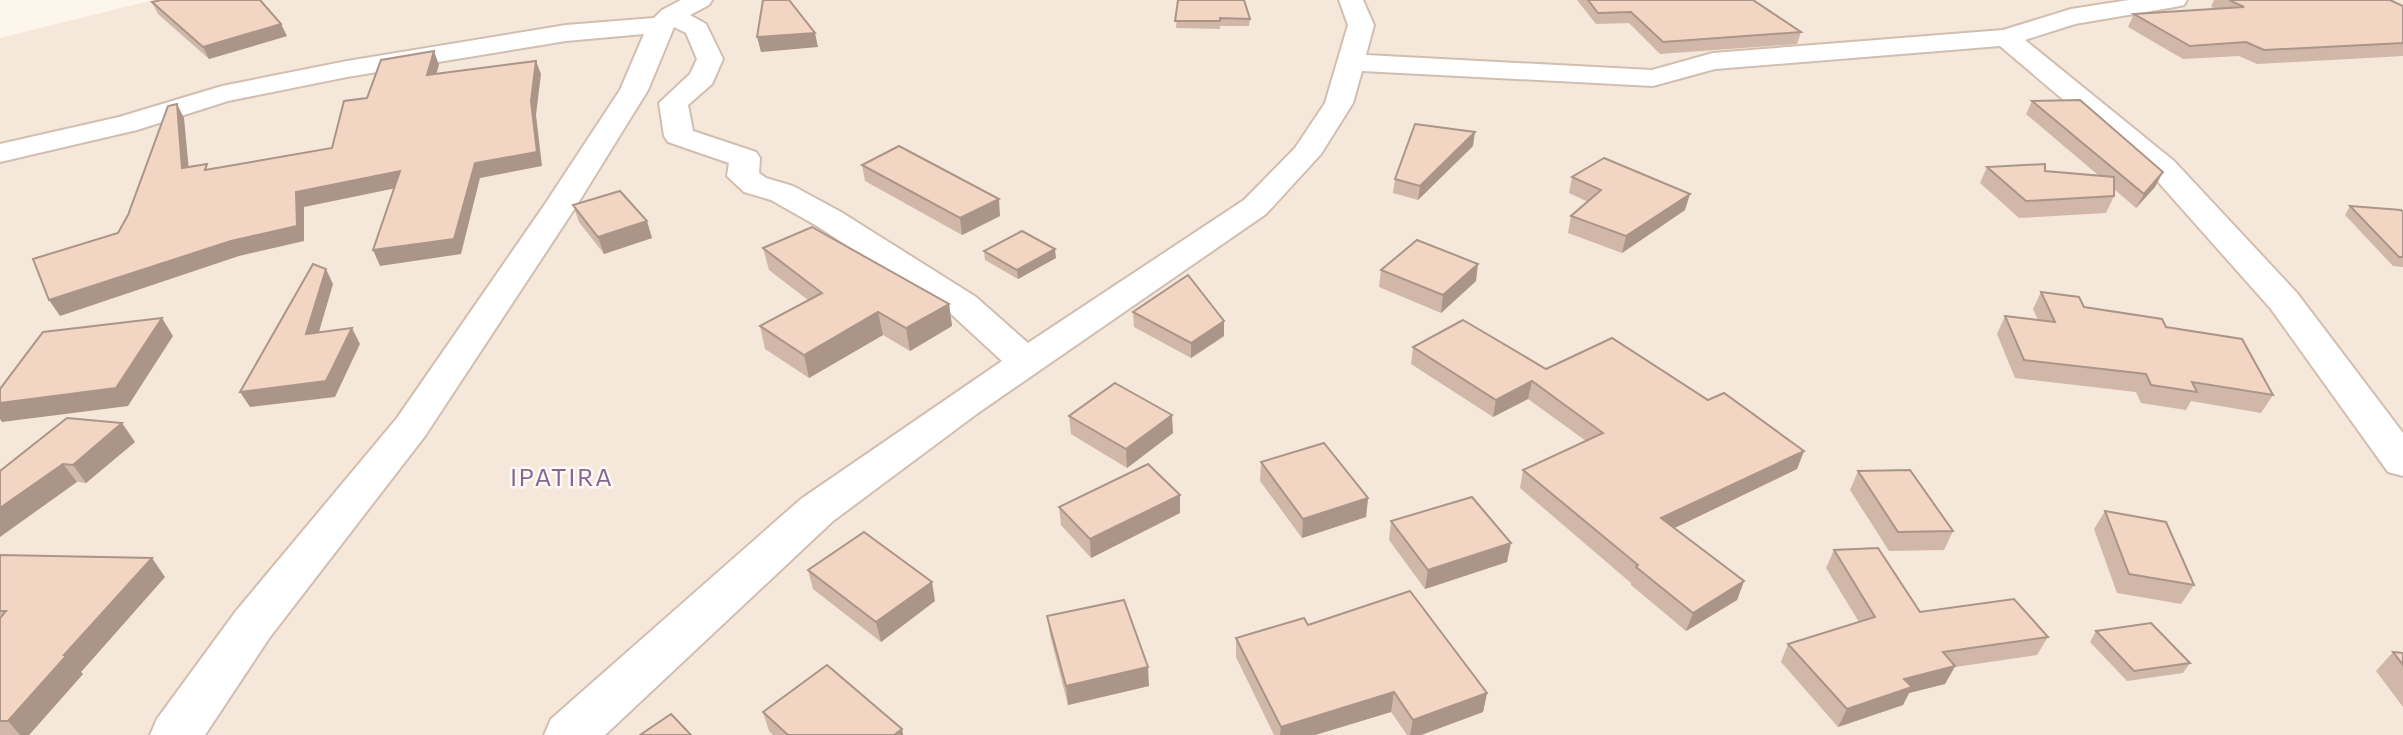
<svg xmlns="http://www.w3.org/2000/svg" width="2403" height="735" viewBox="0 0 2403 735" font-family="Commissioner,sans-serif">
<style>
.residential{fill:#f5e8da}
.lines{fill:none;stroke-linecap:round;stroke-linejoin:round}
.minor-casing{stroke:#d1beb0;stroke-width:4}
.minor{fill:#fff;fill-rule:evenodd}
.wall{fill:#d1b7a8}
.shaded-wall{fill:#aa9588}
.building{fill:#f3d5c3;stroke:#aa9588;stroke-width:2}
.labels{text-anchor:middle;stroke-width:5;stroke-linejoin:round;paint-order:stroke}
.quarter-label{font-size:24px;letter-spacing:2px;fill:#846695;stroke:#fffaf3}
</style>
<rect width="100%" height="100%" fill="#fdf6ec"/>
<path class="residential" d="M153,0H2403V735H0V38Z"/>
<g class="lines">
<g class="minor-casing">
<path id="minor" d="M681,0H712L709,5L690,15L706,24L723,59L712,84L688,105L693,131L756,152L760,158L759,173L766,178L793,186L841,212L976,297L1028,343L1244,200L1295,148L1325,103L1348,25L1339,0H1363L1374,25L1366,55L1652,70L1713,53L2003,30L2071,9L2129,0H2187L2184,5L2175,7L2075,24L2025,40L2174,161L2297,293L2403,433V476L2388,472L2271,309L2152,175L2000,46L1715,69L1653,86L1362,71L1353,103L1321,154L1266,214L978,413L833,521L605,735H544L551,719L801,499L1002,361L950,313L817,226L771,200L744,192L727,176L729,163L668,142L664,136L659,103L690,74L697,59L686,33L674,27L648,90L575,208L425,436L270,637L205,735H150L157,719L236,611L397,418L543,207L620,90L644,34L566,41L347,77L228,101L137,130L0,162V144L119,117L222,86L347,61L566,25L654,18L662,10Z"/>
</g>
<use href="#minor" class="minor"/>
</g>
<g class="wall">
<path d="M1178,0L1250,19L1249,26H1220V29L1176,28Z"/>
<path d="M1577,0H1753L1801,32L1797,44L1660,54L1629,23L1596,24Z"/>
<path d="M2214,0H2390L2403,6V56L2257,64L2239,56L2183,59L2128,27L2134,14L2215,9L2211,7Z"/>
<path d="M152,2L287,36L209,59L158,14Z"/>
<path d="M2032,101L2155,187L2136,208L2114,189V196L2106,213L2019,218L1980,183L1987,167L2098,175L2026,114Z"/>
<path d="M1473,146L1418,200L1393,193L1395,179Z"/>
<path d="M862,165L1000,216L962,235L865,181Z"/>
<path d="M1572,177L1685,210L1622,253L1568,233L1571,216L1588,202L1569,193Z"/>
<path d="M573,205L652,238L604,254L579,222Z"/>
<path d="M2350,206L2403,212V267L2393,266L2345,215Z"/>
<path d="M763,248L949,304L952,326L910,351L883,335L809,378L765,349L760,326L808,300L769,270Z"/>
<path d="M984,251L1056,258L1018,279L985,260Z"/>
<path d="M1381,270L1476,281L1441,313L1379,287Z"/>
<path d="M2041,292L2084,307L2166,327L2273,395L2261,413L2191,401L2186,410L2141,403L2136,392L2015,378L1997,334L2005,316L2038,320L2033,309Z"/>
<path d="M1133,312L1224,336L1191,358L1134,327Z"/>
<path d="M1413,347L1546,369L1708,400L1804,451L1797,469L1674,528L1744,581L1737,600L1686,631L1631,585V583L1520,488L1523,470L1586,441L1528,399L1493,417L1411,364Z"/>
<path d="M1069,416L1173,433L1127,468L1071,434Z"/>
<path d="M135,442L86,483L0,471Z"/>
<path d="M1261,462L1368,498L1366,517L1302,538L1260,481Z"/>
<path d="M1858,471L1953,531L1944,550L1889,551L1850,490Z"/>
<path d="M1180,495V513L1091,558L1061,525L1059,507Z"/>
<path d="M2105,511L2194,585L2181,604L2117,593L2094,529Z"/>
<path d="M1391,521L1507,562L1425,589L1389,540Z"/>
<path d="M1834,550L1920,612L2048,637L2037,655L1955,667L1945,684L1909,693L1903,705L1838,727L1781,662L1788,644L1859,622L1826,568Z"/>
<path d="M0,555L165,577L81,672L83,674L29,735H0Z"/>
<path d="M808,570L935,601L881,642L813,589Z"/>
<path d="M1047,616L1149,686L1068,705L1050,635Z"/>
<path d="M1308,625L1487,693L1483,712L1421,735H1407L1391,712L1315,735H1274L1236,657V638Z"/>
<path d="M2096,631L2190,663L2183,673L2127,681L2090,642Z"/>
<path d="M2393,652L2403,653V707L2376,671Z"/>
<path d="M763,712L902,729L903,735H773L769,731Z"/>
</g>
<g class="shaded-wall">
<path d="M281,24L287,36L209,59L203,47Z"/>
<path d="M815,33L818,47L761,52L757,37Z"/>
<path d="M434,51L439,65L432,89L427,75Z"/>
<path d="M536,61L541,74L536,115L542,166L480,178L461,254L380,266L373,250L475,163Z"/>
<path d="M177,104L184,118L190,182L182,168Z"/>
<path d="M1475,132L1473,146L1418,200L1420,186Z"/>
<path d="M400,171L406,186L304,207V241L239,256L60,316L49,300L296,192Z"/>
<path d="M2163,172L2155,187L2136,208L2144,194Z"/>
<path d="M1690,194L1685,210L1622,253L1626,236Z"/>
<path d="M999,199L1000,216L962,235L960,218Z"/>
<path d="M647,221L652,238L604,254L598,237Z"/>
<path d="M1055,249L1056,258L1018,279L1017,270Z"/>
<path d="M1478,264L1476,281L1441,313L1443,295Z"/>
<path d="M326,269L333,284L314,349L306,334Z"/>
<path d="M949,304L952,326L910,351L906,328Z"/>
<path d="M878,312L883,335L809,378L804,355Z"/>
<path d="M162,318L173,336L128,406L2,422L0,419V403Z"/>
<path d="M1224,321V336L1191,358V343Z"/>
<path d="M352,328L360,344L335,397L250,407L240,392Z"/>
<path d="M1532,381L1528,399L1493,417L1496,400Z"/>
<path d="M1172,415L1173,433L1127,468L1126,449Z"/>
<path d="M122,423L135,442L86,483L73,465Z"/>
<path d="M1804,451L1797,469L1656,537L1661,518Z"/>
<path d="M63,464L77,482L0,537V508Z"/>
<path d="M1180,495V513L1091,558L1090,539Z"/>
<path d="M1368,498L1366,517L1302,538L1303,519Z"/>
<path d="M1511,543L1507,562L1425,589L1428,570Z"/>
<path d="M152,558L165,577L81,672L83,674L29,735H20L8,721L64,655Z"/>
<path d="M1744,581L1737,600L1686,631L1693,613Z"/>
<path d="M932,582L935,601L881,642L876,622Z"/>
<path d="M1955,666L1945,684L1909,693L1903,705L1838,727L1847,709L1904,679Z"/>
<path d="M1148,667L1149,686L1068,705L1066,686Z"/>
<path d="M1394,692L1391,712L1315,735H1280L1281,727Z"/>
<path d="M1487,693L1483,712L1421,735H1410L1413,720Z"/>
<path d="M902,729L903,735H894Z"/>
</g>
<g class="building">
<path d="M161,0H260L281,24L203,47L152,2Z"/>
<path d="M763,0H789L815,33L757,37Z"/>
<path d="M1178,0H1244L1250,19L1220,18V21H1175Z"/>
<path d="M1588,0H1753L1801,32L1663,42L1631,12L1598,13Z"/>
<path d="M2229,0H2390L2403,6V43L2264,50L2246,42L2190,46L2134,14L2244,7Z"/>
<path d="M434,51L427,75L536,61L531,101L537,152L475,163L454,239L373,250L400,171L296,192L297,226L231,241L49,300L33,259L118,233L128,215L168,106L177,104L182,168L207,164L205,170L332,148L344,101L367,98L381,60Z"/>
<path d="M2080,100L2163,172L2144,194L2032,101Z"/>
<path d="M1415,124L1475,132L1420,186L1395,179Z"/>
<path d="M899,146L999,199L960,218L862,165Z"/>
<path d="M1604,158L1690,194L1626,236L1571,216L1601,190L1572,177Z"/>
<path d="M2045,164V171L2114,177V196L2026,201L1987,167Z"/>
<path d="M620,191L647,221L598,237L573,205Z"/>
<path d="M2350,206L2401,210L2403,212V257H2399Z"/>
<path d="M812,227L949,304L906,328L878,312L804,355L760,326L822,293L763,248Z"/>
<path d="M1022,231L1055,249L1017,270L984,251Z"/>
<path d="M1417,240L1478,264L1443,295L1381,270Z"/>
<path d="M313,264L326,269L306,334L352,328L326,381L240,392Z"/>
<path d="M1188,275L1224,321L1191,343L1133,312Z"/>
<path d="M2041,292L2079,297L2084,307L2162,319L2166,327L2242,339L2273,395L2192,382L2197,392L2151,385L2146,374L2024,360L2005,316L2055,322Z"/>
<path d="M162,318L116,388L0,403V389L43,332Z"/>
<path d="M1463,320L1546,369L1612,338L1708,400L1724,393L1804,451L1661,518L1744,581L1693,613L1636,567L1638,565L1523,470L1603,433L1532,381L1496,400L1413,347Z"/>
<path d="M1115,383L1172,415L1126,449L1069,416Z"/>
<path d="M67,418L122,423L73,465L63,464L0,508V471Z"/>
<path d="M1324,443L1368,498L1303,519L1261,462Z"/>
<path d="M1148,464L1180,495L1090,539L1059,507Z"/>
<path d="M1910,470L1953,531L1898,532L1858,471Z"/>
<path d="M1472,497L1511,543L1428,570L1391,521Z"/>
<path d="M2105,511L2166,522L2194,585L2129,574Z"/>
<path d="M864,532L932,582L876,622L808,570Z"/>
<path d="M1878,548L1920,612L2014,599L2048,637L1943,652L1955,666L1904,679L1912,687L1847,709L1788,644L1875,617L1834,550Z"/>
<path d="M0,555L152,558L64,655H67L8,721H0V618L6,611H0Z"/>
<path d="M1410,591L1487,693L1413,720L1394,692L1281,727L1236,638L1304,618L1308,625Z"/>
<path d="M1124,600L1148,667L1066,686L1047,616Z"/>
<path d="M2151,623L2190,663L2134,671L2096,631Z"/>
<path d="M2393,652L2403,653V665Z"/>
<path d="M827,665L902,729L894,735H788L763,712Z"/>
<path d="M671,714L691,735H640Z"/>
</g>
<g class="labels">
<g class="quarter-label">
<text x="562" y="486">IPATIRA</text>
</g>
</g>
</svg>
